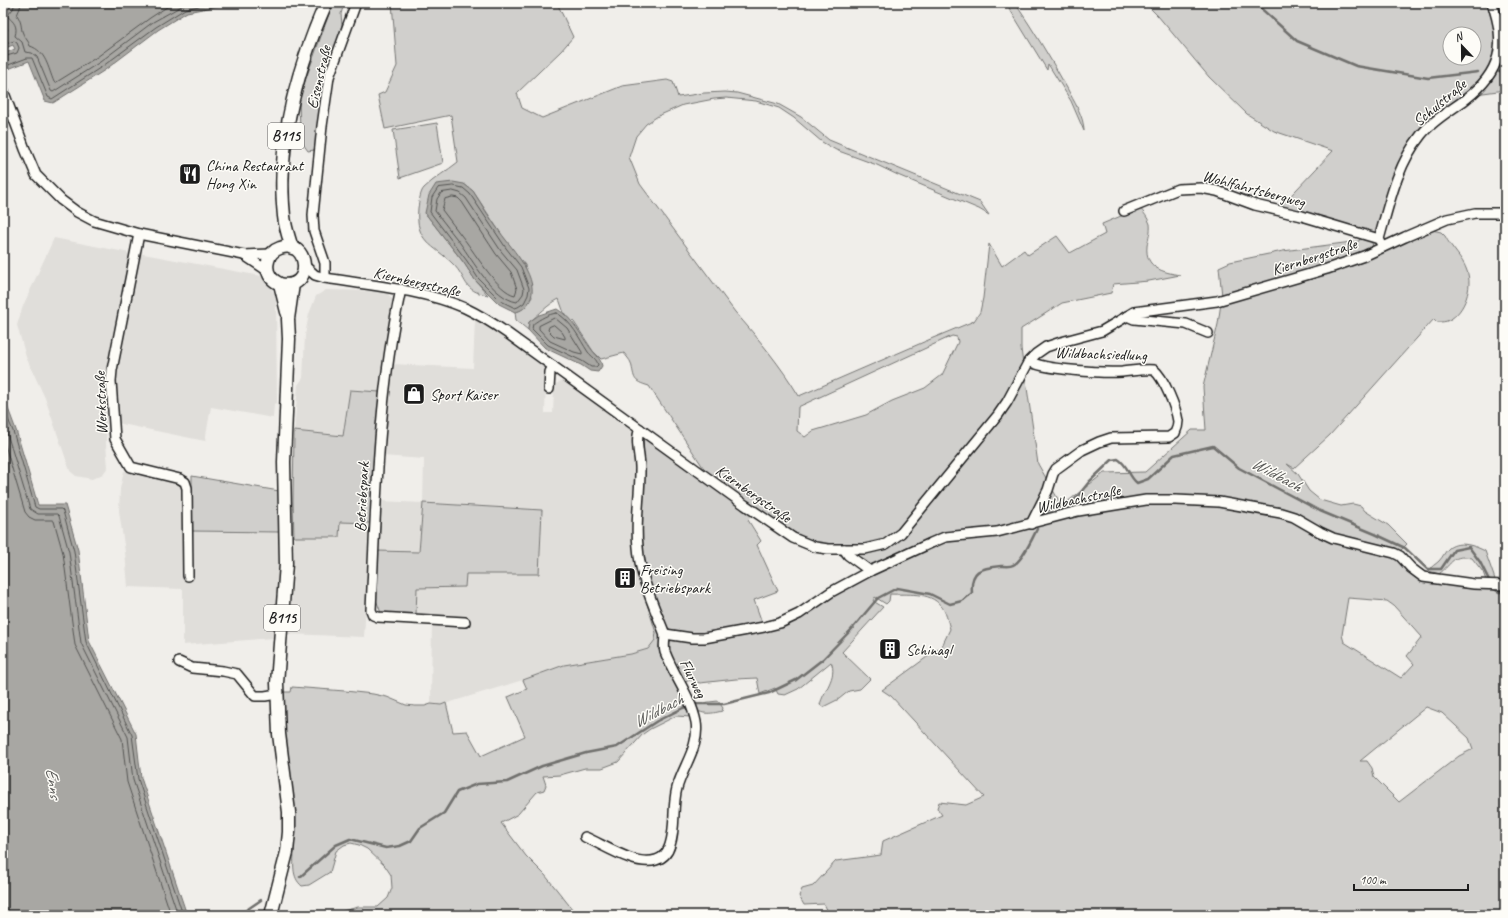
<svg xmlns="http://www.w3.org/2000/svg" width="1508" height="918" viewBox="0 0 1508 918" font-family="Caveat,sans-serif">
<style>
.built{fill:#e0deda}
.green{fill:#d0cfcc;stroke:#767674;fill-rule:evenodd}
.water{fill:#a8a7a3;stroke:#706f6d}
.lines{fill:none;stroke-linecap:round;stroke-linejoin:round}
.shore{stroke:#545452;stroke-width:1}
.stream{stroke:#706f6d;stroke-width:2.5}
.minor-casing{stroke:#1c1c1c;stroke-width:12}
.major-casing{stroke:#1c1c1c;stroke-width:15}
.minor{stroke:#fdfcf7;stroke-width:9}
.major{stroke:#fdfcf7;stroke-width:12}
.labels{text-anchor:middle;stroke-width:3;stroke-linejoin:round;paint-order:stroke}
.shield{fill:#fdfcf7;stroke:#605f5e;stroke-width:1}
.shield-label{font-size:15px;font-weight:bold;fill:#1c1c1c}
.street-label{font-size:16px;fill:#1c1c1c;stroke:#fdfcf7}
.poi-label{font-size:16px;fill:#1c1c1c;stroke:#fdfcf7;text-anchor:start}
.water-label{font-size:17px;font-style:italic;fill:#5b5b59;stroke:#fdfcf7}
</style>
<rect width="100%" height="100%" fill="#f0eeea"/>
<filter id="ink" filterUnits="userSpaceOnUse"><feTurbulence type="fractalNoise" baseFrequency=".025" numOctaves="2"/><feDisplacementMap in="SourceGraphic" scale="8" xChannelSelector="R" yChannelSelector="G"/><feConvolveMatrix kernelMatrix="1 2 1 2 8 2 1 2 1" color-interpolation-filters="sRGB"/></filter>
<g filter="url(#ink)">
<g class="built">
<path d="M54,238L130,253L117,324L107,388L106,444L108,467L103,474L92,479L76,476L70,471L45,398L26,357L17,325L23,306Z"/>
<path d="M138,253L267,277L276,298L277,403L274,404L273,418L211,407L205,441L117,423L113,376Z"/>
<path d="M326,290L380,291L388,294L393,300V305L380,392L350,390L343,436L294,431L298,385L303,378L305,335L309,314L316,296Z"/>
<path d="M475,319L500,333L539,360L543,365L546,378L545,413H553L554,390L556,384L563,380L569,383L630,429L634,437L645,597L656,633L655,640L648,649L631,654L564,665L523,680L441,705L431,704L432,615L416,614L417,588L465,587V574H539L542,510L423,503L419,552L377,551L380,501L423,503L424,459L382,456L385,410L392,364L473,368Z"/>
<path d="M124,471L176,481L182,486L184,490L183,551L185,577L191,531L280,532V578L273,638L183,645V589L128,587L125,552L119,511L120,489Z"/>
<path d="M340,522L371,523L364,637L288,634L294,567V537H339Z"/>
</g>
<g class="green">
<path d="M334,3H351L349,5L343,7L341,14L342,25L337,43L317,142L314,150L308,151L303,144L300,132L299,98L330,11Z"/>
<path d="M392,3H557L573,37L561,51L517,93L522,108L542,118L622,86L667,80L673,82L678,97L704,93L725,92L737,93L778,104L801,117L829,140L980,202L989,215L979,209L900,176L877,165L836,150L822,142L794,118L779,108L756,101L726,98L714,99L683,105L658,116L646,124L636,136L629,157L640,184L735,312C758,338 781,366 799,396L933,338L974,321L980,312L983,298L989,244L1002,266L1024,250L1028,255L1057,236L1070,253L1105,234L1102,224L1140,208C1144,213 1148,218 1150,224C1151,232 1148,239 1147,246C1145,268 1162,272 1180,275L1149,281L1113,284L1111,293L1062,303L1021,329V348L1023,365L1004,399L992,417L964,449L909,520L889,540L873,544L834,545L817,543L807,539L786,528L707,473L649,386C632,381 635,379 631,363C630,360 626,356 624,353L601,359L593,351L574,322L564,313L559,299C547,305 540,314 529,322L528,330L516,320L515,312C524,310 528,304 532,297L525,265L509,246L473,191L464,184L425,213L464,263L475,280L488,295C462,291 468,279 453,264C433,244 415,243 418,208C419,203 420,192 424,188C434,178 447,171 458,162L451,115L385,129L378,95L385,92L397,66ZM952,336L957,337L958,342L942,375L925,388L892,401L866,415L813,431L805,437L797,431L798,407Z"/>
<path d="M1006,3H1015C1034,31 1051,59 1067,88C1074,102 1084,116 1084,131L1071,101L1048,64L1047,70Z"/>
<path d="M1145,3H1505V90L1476,94L1437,114L1431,120L1411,144L1377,233L1371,234L1278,209L1333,151L1274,131L1247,114L1209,77L1158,16ZM1450,34H1474V58H1450Z"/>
<path d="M437,123L443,163L400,178L393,130Z"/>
<path d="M1258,209L1303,219L1371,240L1373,246L1372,248L1356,256L1222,296L1219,267L1230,262L1283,251L1359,241L1360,237L1349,233L1259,211Z"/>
<path d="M1432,230L1441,232L1445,236C1451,248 1463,258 1467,271C1473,286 1465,312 1449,320C1446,322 1441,322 1437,322L1434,319L1330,435L1294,468L1287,464L1298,474L1309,491L1320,500L1341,506L1353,504L1361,506L1365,511L1388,525L1407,544L1400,551L1415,575L1488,586L1483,572L1472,558C1452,554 1453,563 1439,574L1429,571C1431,566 1435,565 1439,561C1443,557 1445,551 1449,548C1460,540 1475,546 1485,551L1497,585H1505V915H830L824,904L804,905L799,896L802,889L813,886L836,861L881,855L883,841L942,815L937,808L939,802L966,805L984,797L891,696L882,690L942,646L950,629C948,622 946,611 941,606C930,591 906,595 890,594L889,601L886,604L875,597L873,601L883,607L842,652L870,679L860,689L849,691L839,699L823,707L820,705C823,691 838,677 831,662L798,689L785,695L778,694L775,688L760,694L757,678L736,679L700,683L690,680L682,683L667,645L670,641L676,639V633L669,629L658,612L640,551L642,438L645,437L753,515L748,520L761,541L757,545L778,591L754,600L765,631L868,575L836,552L889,545L1025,374L1038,464L1062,506L1104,473L1145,472L1192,430H1206L1203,387L1218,324L1221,303ZM1348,598L1387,601L1394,606L1422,637L1407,656L1414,664L1401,678L1344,642L1342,635ZM1426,707L1442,713L1469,738L1473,749L1459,756L1399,802L1374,777L1372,768L1367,761H1360Z"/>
<path d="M350,390L380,392L377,424L371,523L340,522L339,537H294L293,502L294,431L343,436Z"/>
<path d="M192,476L279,491L280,532L191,531L192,509Z"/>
<path d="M423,503L542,510L539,574H466L465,587L417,588L416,614L381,613L375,597L377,551L419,552Z"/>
<path d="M645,597C651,610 665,634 658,649L662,652L691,717L676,716L650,729L643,734L618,762L602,768H585L560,775L543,776L546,785L544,790L537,792L518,814L501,823L526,856L545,875L577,915H349L343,911L358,907H378L388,898L392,888L391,875L385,866L367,849L359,845L351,843L344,845L336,851L330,872L309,885L302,886C291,877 294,863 294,850L291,846L294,807L284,740L281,692H291L292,687L345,691L373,694L387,697L406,705L415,706H425L431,704L441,705L446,703L453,732L467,731L481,756L525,736L508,697L527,689L523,680L564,665L631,654L648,649L655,640L656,633Z"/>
<path d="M718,701L723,708L722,711C711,714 698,716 692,704Z"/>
</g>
<g class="water">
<path d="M8,3H226L223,5L187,12L158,30L105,70L53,103L45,101L29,61L3,71V54L15,49L13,45L3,49V32L8,30L6,26L3,27V6Z"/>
<path d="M453,182L464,184L473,191C482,205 490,219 500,232C512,249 542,280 529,302C526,307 522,311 515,312L499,304L475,280L464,263L425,213L429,195L436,184Z"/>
<path d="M557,309C574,319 580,335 592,350C597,357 600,357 602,366L598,372L590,371L581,365L545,348L528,330L529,322L539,315Z"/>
<path d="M3,395L16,430L38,505H65L78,550L89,641L136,734L141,778L187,915H3Z"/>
</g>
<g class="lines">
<g class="shore">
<path d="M15,3L13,9L7,16C14,22 18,26 15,36L22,42L25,52L32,53L37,57L51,91L53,92L100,62L153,22L187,3"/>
<path d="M21,3L20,8L17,15C21,21 21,25 22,31C23,36 29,41 30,46C46,51 48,68 54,82L55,83L97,57L150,18L173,3"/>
<path d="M3,45L14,41L17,43L19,48L17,53L3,57"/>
<path d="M3,67L27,58H32L48,97L52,99L103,66L156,27L185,9L212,3"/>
<path d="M454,186L463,188L470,194L506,248L521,267L529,288L528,295L524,303L518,307L515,308L501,301L478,278L467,261L430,212L432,197L438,188Z"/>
<path d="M453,191L460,193L466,198L501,251L517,270L524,289L523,294L517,302C493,298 473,261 460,243C452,232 443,222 435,211L437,199L441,193Z"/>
<path d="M453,197L458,198L462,202L496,254L511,272L517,289L515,295C498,292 475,253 464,239C457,229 449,220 442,210L445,199Z"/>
<path d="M557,313C572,322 579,338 588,352C592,357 597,359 598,365L596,367H591L582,361L548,345L532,329L533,324C540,319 548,314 557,313Z"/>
<path d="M555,318L567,328L582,352V354L574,352L550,341L539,329V326Z"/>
<path d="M554,325L562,332L565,337V339L554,336L548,330L549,327Z"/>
<path d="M3,407L13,431L35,507L39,509H61L63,511L74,551L86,642L132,735L138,779L183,915"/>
<path d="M3,420L30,509L38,514H57L59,516L69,552L81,643L128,737L133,780L178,915"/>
<path d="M3,438L25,512L29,517L35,520H52L54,521L63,553L75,645L122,739L127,782L171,915"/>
</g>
<g class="stream">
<path d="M1255,3L1297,41L1356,66L1428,78L1478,72"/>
<path d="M1499,72L1505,71"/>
<path d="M1042,517L1048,510L1073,502L1089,482L1112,460L1118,459C1129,466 1128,476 1137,483L1148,479L1174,455L1213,446L1239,468L1320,511L1375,534L1405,548L1427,569H1441L1454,550L1469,547L1480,562L1490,582"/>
<path d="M1492,588L1499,592H1505"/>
<path d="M300,877L336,845L350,839L386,848L400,846L411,841L420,828L444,813L457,792L477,784L507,782L542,766L586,753L617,747L657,721L683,708L697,704H724L769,693L796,680L823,659L851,630L878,598L897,588L930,594L950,604L962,601L972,593C970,570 980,568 1001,566C1004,566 1010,567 1013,565C1022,562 1033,537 1037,529"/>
<path d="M239,915L261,900"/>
</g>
<g class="minor-casing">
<g id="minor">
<path d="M3,90L25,149L36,175L61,200L77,212L94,221L139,234L244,255L271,254"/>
<path d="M1124,211L1178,189L1201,188L1217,191L1255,205L1302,216L1379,239"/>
<path d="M139,234L112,370L111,381L115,439L131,467L180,479L185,482L187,488L188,576"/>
<path d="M1383,247L1379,239C1389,204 1397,165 1421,135C1433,120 1450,111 1466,99C1501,72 1507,44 1492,3"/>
<path d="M244,255L268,271"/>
<path d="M305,266L315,275L325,278C370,285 424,290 465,308C480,315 494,324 507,333L745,505L793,538L815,547L828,549H865L886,544L901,533L998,415L1007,402L1029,361L1036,354L1046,347L1061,342L1102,331L1134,312L1217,301L1327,269L1364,256L1405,237L1447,219L1475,213H1505"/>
<path d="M325,278V263L314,231L313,215L322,126L329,77L356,3"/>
<path d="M401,289C378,395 376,503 371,610L373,615L378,617L465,622"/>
<path d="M1127,316L1134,319L1186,324L1208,333"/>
<path d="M1029,361C1043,370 1104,373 1122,372C1133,371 1143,369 1154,370C1164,378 1176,408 1178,421C1178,426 1177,429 1175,433L1169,437L1111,438L1099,442L1082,450L1056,469L1053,474L1048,490L1031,524"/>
<path d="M549,389L550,372L553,366"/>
<path d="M844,549L848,555L870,571"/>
<path d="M665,634L692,638H704L764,627L780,623L799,614L831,592L870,571L931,543L945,537L997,532L1078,511L1146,500H1176L1219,502L1281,513L1294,517L1320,532L1333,538L1394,553L1400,556L1411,568L1423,577L1474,584L1505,585"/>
<path d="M179,662L192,668L223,671L237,674L255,696H265L277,694"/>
<path d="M585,837C604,845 636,867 656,860C663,858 668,852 670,845C676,827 672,806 677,788C683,766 700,746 696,722C691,697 674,676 665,652C663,645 666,638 664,632C653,604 640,577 638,547C635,522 640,497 640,471C641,458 634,441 640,429"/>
</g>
</g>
<g class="major-casing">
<g id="major">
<path d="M292,248C289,238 285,227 284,216C276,143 297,69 326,3"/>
<path d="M280,284C315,292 309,237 280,248C274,250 269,255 268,261C265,272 271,280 280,284L287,312"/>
<path d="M271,915L287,852L289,832V812L279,734L277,683L286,564L284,462L289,339L288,319L293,284"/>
</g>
</g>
<use href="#minor" class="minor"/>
<use href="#major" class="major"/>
</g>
</g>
<defs>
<g id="restaurant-square" transform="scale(1.15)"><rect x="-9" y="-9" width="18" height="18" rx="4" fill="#1c1c1c" stroke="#fdfcf7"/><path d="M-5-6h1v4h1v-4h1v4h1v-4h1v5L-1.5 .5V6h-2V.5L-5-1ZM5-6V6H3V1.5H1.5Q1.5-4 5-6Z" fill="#fff"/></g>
<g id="shop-square" transform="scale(1.15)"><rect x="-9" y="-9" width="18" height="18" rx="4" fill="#1c1c1c" stroke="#fdfcf7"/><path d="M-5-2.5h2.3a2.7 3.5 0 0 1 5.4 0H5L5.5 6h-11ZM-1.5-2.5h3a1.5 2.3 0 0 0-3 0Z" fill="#fff"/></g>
<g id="building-square" transform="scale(1.15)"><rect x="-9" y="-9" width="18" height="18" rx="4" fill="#1c1c1c" stroke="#fdfcf7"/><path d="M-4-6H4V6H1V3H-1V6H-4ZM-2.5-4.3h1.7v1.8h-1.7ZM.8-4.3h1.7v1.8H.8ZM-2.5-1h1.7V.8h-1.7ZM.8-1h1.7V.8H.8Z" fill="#fff"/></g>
</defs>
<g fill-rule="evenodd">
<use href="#restaurant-square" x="190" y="174"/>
<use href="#shop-square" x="414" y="394"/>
<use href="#building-square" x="625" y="578"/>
<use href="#building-square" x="890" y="649"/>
</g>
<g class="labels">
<g class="shield">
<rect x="268" y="123" width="36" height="26" rx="3"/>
<rect x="264" y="605" width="36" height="26" rx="3"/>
</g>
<g class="shield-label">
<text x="286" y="141">B115</text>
<text x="282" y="623">B115</text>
</g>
<g class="street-label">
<text transform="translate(318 77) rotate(-77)" y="6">Eisenstraße</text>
<text transform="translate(1439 102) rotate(-40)" y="6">Schulstraße</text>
<text transform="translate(1254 188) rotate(15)" y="6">Wohlfahrtsbergweg</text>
<text transform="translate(1314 256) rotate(-18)" y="6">Kiernbergstraße</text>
<text transform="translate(417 281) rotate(13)" y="6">Kiernbergstraße</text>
<text transform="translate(1101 353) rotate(2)" y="6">Wildbachsiedlung</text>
<text transform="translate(100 403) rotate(-92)" y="6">Werkstraße</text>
<text transform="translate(754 493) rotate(35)" y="6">Kiernbergstraße</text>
<text transform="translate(361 497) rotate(-87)" y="6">Betriebspark</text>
<text transform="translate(1078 498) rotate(-12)" y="6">Wildbachstraße</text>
<text transform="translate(694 678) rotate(64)" y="6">Flurweg</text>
</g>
<g class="poi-label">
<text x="206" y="171">China Restaurant<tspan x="206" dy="18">Hong Xin</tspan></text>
<text x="430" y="400">Sport Kaiser</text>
<text x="640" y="575">Freising<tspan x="640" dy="18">Betriebspark</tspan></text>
<text x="906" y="655">Schinagl</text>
</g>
<g class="water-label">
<text transform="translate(1277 474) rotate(28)" y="6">Wildbach</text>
<text transform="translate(658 710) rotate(-28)" y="6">Wildbach</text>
<text transform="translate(54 783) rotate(81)" y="6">Enns</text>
</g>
</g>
<rect width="1508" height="918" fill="none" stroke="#fdfcf7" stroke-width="16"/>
<rect x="8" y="8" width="1492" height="902" fill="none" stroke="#1c1c1c" stroke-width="1.5" filter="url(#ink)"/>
<g transform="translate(1462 46) rotate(338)"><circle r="19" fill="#fdfcf7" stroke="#a3a29f"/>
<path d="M0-3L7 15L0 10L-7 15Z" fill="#1c1c1c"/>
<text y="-6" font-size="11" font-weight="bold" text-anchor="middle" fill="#1c1c1c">N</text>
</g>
<path d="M1354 884v6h114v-6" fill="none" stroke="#1c1c1c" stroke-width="2"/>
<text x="1360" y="884" font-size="12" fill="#1c1c1c" stroke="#fdfcf7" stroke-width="3" paint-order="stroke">100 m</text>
</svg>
